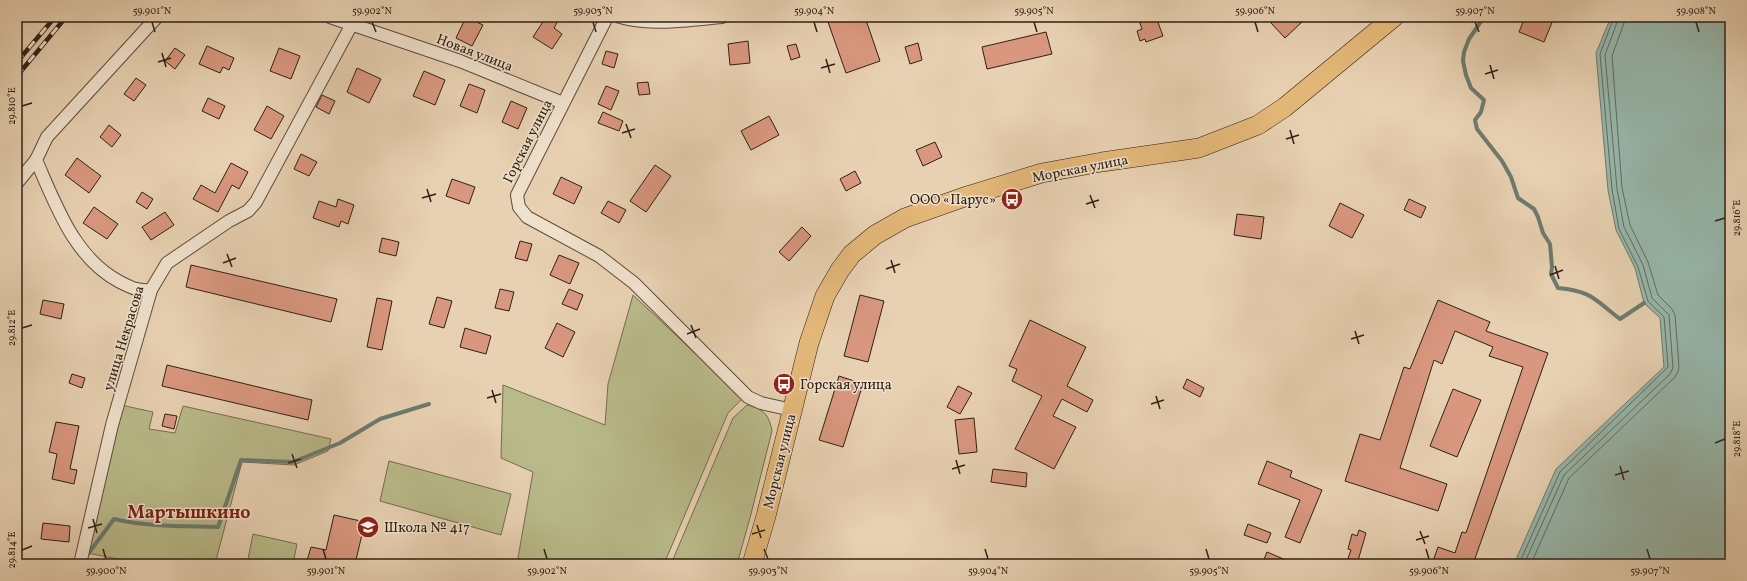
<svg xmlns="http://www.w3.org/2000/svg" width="1747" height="581" viewBox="0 0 1747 581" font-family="Vollkorn,serif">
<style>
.green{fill:#b9ba8a;stroke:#746d4f}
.water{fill:#97b7ac;stroke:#6d7b6f}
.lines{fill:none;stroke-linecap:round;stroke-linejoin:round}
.shore{stroke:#626c60;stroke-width:1}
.stream{stroke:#6d7b6f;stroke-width:4}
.building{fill:#d9977f;stroke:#2e2014}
.street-casing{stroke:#5c4c3c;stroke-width:14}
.primary-casing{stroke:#2e2014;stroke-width:20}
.street{stroke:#f0e1cd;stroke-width:12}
.primary{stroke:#e4b879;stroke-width:19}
.rail-casing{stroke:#2e2014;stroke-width:4.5}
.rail{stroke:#f0e1cd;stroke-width:3;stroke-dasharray:9;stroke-linecap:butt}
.ticks{fill:none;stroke:#2e2014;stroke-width:1.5}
.labels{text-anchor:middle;stroke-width:3;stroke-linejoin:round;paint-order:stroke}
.street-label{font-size:14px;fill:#2e2014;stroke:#f0e1cd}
.poi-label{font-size:14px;fill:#2e2014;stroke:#f0e1cd;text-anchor:start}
.district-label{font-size:18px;font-weight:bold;fill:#7a1f14;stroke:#f0e1cd}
.neatline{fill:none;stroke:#2e2014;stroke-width:1.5}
.ticks-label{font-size:10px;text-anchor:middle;fill:#2e2014}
</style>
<rect width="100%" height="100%" fill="#e8d1b2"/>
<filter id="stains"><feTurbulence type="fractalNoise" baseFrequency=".005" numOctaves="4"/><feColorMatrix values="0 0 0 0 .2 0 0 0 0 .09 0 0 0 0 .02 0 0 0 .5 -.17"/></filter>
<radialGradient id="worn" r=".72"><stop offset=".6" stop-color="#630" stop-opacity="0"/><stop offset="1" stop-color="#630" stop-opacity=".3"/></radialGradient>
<g class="green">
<path d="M633,295L743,398L728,413L664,564H525L518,558L533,472L501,458L503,385L605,425L608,384Z"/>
<path d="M121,405L153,412L149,429L175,433L183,406L331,439L328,451L294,465L242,462L215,564H144L87,553Z"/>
<path d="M747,405C763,409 769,414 772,431L750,518L737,564H671L733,418Z"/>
<path d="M389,461L511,494L501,535L380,501Z"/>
<path d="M253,534L297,544L293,564H247Z"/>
</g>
<path class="water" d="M1611,17H1730V564H1514L1556,469L1664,367L1660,318L1644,303L1635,268L1616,230L1608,190L1596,53Z"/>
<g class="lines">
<g class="shore">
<path d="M1519,564L1560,472L1668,367L1664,317L1648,301L1638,267L1619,229L1612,189L1600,54L1614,17"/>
<path d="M1524,564L1564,475L1670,374L1673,368L1669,315L1652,298L1643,265L1624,227L1617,189L1605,55L1619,17"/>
<path d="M1531,564L1569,478L1674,378L1678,372L1679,366L1675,315L1672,309L1658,295L1648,262L1630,225L1622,188L1612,56L1624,23L1625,17"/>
</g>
<g class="stream">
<path d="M1484,17L1469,39L1464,52L1463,61L1466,75L1471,88L1484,100L1481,112L1475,120L1477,129L1502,161L1511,177L1518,198L1534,209L1538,217L1543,233L1550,244L1552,267L1551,274L1558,288C1592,291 1595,300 1620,319L1644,303"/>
<path d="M88,554L114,519C148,527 183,526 218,527L241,460L293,462L340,443L380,419L429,404"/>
</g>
</g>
<g class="building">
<path d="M466,17L483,25L472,46L456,38Z"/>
<path d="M546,17H560L554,28L562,34L552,49L533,37Z"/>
<path d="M834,17H865L880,61L846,73L828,22Z"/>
<path d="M1138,17H1156L1163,36L1146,42L1145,39L1140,41L1137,31L1142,29Z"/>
<path d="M1277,17H1297L1302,22L1285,38L1271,23Z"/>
<path d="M1525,17H1546L1553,20L1544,42L1519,32Z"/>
<path d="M1046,32L1052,54L987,69L982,47Z"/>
<path d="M748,41L750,63L730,65L728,44Z"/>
<path d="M918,43L922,60L910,64L905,47Z"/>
<path d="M796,44L800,57L791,60L787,46Z"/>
<path d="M207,46L234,58L229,70L223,67L220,73L199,64Z"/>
<path d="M175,48L185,55L175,69L165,61Z"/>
<path d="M279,48L300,56L291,79L270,71Z"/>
<path d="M606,51L618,54L614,68L602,64Z"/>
<path d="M357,68L381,79L369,103L347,92Z"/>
<path d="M424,71L445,80L435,105L413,96Z"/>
<path d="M136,78L146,85L134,101L124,94Z"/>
<path d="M648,82L650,94L639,95L637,83Z"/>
<path d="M469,84L485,90L477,113L460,106Z"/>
<path d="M606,86L619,91L611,110L598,104Z"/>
<path d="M322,95L335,101L329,114L316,107Z"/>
<path d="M208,98L225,106L219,119L202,111Z"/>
<path d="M511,101L527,108L518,129L502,122Z"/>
<path d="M267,106L284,116L271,139L254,130Z"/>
<path d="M603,112L623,121L619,131L598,123Z"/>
<path d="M769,116L779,135L751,150L741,131Z"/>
<path d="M109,125L121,135L112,147L100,137Z"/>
<path d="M935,142L942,157L923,166L916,150Z"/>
<path d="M301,154L317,162L309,176L294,169Z"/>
<path d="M77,158L101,176L89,193L65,175Z"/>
<path d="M231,163L248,172L239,189L232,185L218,212L193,199L201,185L215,193Z"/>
<path d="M655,165L671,176L646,212L630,201Z"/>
<path d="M855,171L861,183L846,191L840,179Z"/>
<path d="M561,177L582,187L574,204L553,194Z"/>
<path d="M452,179L475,187L469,204L446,196Z"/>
<path d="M142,192L153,199L147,209L136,202Z"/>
<path d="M338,199L354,205L348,224L341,221L339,227L313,218L319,201L336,207Z"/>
<path d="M1409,199L1426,207L1421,218L1404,210Z"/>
<path d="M608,201L626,210L619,223L601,213Z"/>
<path d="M1340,203L1364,215L1352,238L1329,226Z"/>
<path d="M94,207L118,224L107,239L83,223Z"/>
<path d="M165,212L174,225L151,240L142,227Z"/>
<path d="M1237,214L1264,217L1261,239L1234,235Z"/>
<path d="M802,227L811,236L789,261L779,252Z"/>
<path d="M382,238L399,242L396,256L379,252Z"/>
<path d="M520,241L532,244L527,261L515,258Z"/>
<path d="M559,255L579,263L570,284L550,275Z"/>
<path d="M191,265L337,299L331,322L186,287Z"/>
<path d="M500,289L514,292L509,311L495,308Z"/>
<path d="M569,289L583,295L577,310L562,304Z"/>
<path d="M860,295L884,301L868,362L844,356Z"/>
<path d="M437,297L452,301L444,328L429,324Z"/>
<path d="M377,298L392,301L382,350L367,347Z"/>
<path d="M43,300L64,304L61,319L40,314Z"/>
<path d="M1438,300L1490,322L1486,331L1548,353L1473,564H1432L1438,547L1455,553L1462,532L1466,533L1523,367L1489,356L1493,347L1455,331L1442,364L1434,360L1400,468L1447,484L1438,511L1345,481L1360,434L1380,440L1404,367L1410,369Z"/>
<path d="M1030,320L1086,347L1067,386L1093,400L1087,412L1062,399L1053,416L1076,427L1054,469L1015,449L1042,396L1012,381L1017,369L1009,366Z"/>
<path d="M557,323L575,332L563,357L545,348Z"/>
<path d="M465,328L491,336L486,354L460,347Z"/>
<path d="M167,365L312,400L308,420L162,386Z"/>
<path d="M72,374L85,378L82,388L69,383Z"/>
<path d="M839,376L863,384L843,447L819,440Z"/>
<path d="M1187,379L1204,388L1200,397L1183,388Z"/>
<path d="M958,386L972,393L960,414L947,407Z"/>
<path d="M1453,389L1481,400L1457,457L1430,446Z"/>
<path d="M165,414L177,416L174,429L162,426Z"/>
<path d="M974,418L977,452L959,454L955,420Z"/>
<path d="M56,422L79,426L70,469L77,470L74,484L52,479L57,454L49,452Z"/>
<path d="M1267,461L1292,471L1290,477L1322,490L1300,543L1285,537L1300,500L1258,484Z"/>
<path d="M993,469L1027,473L1026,487L991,482Z"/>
<path d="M334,515L365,522L355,564H306L311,547L326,550Z"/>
<path d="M43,523L70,526L69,542L41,539Z"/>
<path d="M1248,524L1271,533L1267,543L1244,535Z"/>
<path d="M1359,530L1366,533L1357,564H1346L1351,550L1348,549L1352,534L1357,536Z"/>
<path d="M1267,552L1295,564H1262Z"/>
</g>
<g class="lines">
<g class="street-casing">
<g id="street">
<path d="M330,17L460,61L563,103"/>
<path d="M607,17L517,195L519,207L527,217L599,256L634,283L748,397L761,403L792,410"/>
<path d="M620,17C652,26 689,20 722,17"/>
<path d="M36,160C56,205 74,258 120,282C132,288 137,291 151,290"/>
<path d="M17,183L36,160L47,137L157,17"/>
<path d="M80,564L112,425L151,290L167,263L229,221L248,211L256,202L352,24"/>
</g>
</g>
<g class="primary-casing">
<path id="primary" d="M752,564L766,516L809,343L825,296L840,270L852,254L875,235L905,218L967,196L1042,173L1102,162L1199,148L1258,125L1285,107L1394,17"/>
</g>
<use href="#street" class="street"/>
<use href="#primary" class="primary"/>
<g class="rail-casing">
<g id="rail">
<path d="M17,62L55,17"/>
<path d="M17,76L66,17"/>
</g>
</g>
<use href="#rail" class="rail"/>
</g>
<path class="ticks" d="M152,22L155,32M372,22L376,32M593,22L596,32M814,22L817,32M1034,22L1037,32M1255,22L1258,32M1475,22L1479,32M1696,22L1699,32M162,53L166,67M826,59L830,73M158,62L171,58M1490,65L1494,79M821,68L835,64M1485,74L1498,70M22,106L32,103M626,124L631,138M1290,130L1294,144M622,133L635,129M1286,139L1299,135M427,189L431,202M1090,195L1095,208M422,198L436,194M1086,204L1099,200M1715,221L1725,218M227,254L232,267M891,260L895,273M223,263L236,258M1555,266L1559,279M886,269L900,264M1550,275L1563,270M691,325L696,338M22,328L32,325M1355,331L1359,344M687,334L700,329M1351,339L1364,335M492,390L496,403M1156,396L1160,409M487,398L501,394M1151,404L1164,400M1715,443L1725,439M292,454L297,468M956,460L960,474M288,463L301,459M1620,466L1624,480M952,469L965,465M1615,475L1629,471M93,519L97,533M757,525L761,538M88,528L102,524M1420,531L1425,544M752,534L765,530M1416,540L1429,536M103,549L106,559M323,549L326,559M544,549L547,559M764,549L768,559M985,549L988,559M1206,549L1209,559M1426,549L1429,559M1647,549L1650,559M22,550L32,546"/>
<defs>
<g id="bus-disc" transform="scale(1.15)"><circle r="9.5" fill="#8f2418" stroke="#f0e1cd"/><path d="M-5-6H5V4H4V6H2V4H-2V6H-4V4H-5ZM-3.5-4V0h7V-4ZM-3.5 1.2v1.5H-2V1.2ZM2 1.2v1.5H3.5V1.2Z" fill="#fff"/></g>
<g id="school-disc" transform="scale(1.15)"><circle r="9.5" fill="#8f2418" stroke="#f0e1cd"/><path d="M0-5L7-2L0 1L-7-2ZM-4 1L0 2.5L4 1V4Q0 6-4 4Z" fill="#fff"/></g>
</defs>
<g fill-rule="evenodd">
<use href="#bus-disc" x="1012" y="199"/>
<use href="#bus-disc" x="784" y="384"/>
<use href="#school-disc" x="368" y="527"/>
</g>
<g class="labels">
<g class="street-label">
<text transform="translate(475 52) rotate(21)" y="5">Новая улица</text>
<text transform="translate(527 141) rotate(-63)" y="5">Горская улица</text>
<text transform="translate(1080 168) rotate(-11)" y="5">Морская улица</text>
<text transform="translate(123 338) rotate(-73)" y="5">улица Некрасова</text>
<text transform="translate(779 461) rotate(-76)" y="5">Морская улица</text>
</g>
<g class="poi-label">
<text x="996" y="204" text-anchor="end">ООО «Парус»</text>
<text x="800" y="389">Горская улица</text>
<text x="384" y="532">Школа № 417</text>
</g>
<g class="district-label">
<text x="189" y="518">Мартышкино</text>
</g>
</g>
<rect width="1747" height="581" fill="none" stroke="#e8d1b2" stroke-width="44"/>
<rect x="22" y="22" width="1703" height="537" class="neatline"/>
<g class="ticks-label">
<text x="152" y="14">59.901°N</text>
<text x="372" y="14">59.902°N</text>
<text x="593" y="14">59.903°N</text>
<text x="814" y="14">59.904°N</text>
<text x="1034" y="14">59.905°N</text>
<text x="1255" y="14">59.906°N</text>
<text x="1475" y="14">59.907°N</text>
<text x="1696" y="14">59.908°N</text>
<text transform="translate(11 106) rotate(-90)" y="4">29.810°E</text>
<text transform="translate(1736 218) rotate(-90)" y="4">29.816°E</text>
<text transform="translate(11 328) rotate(-90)" y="4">29.812°E</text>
<text transform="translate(1736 439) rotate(-90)" y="4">29.818°E</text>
<text transform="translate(11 550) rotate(-90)" y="4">29.814°E</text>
<text x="106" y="574">59.900°N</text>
<text x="326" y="574">59.901°N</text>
<text x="547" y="574">59.902°N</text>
<text x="768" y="574">59.903°N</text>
<text x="988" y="574">59.904°N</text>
<text x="1209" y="574">59.905°N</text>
<text x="1429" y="574">59.906°N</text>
<text x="1650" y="574">59.907°N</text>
</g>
<rect width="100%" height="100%" filter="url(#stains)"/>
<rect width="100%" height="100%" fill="url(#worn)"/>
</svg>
